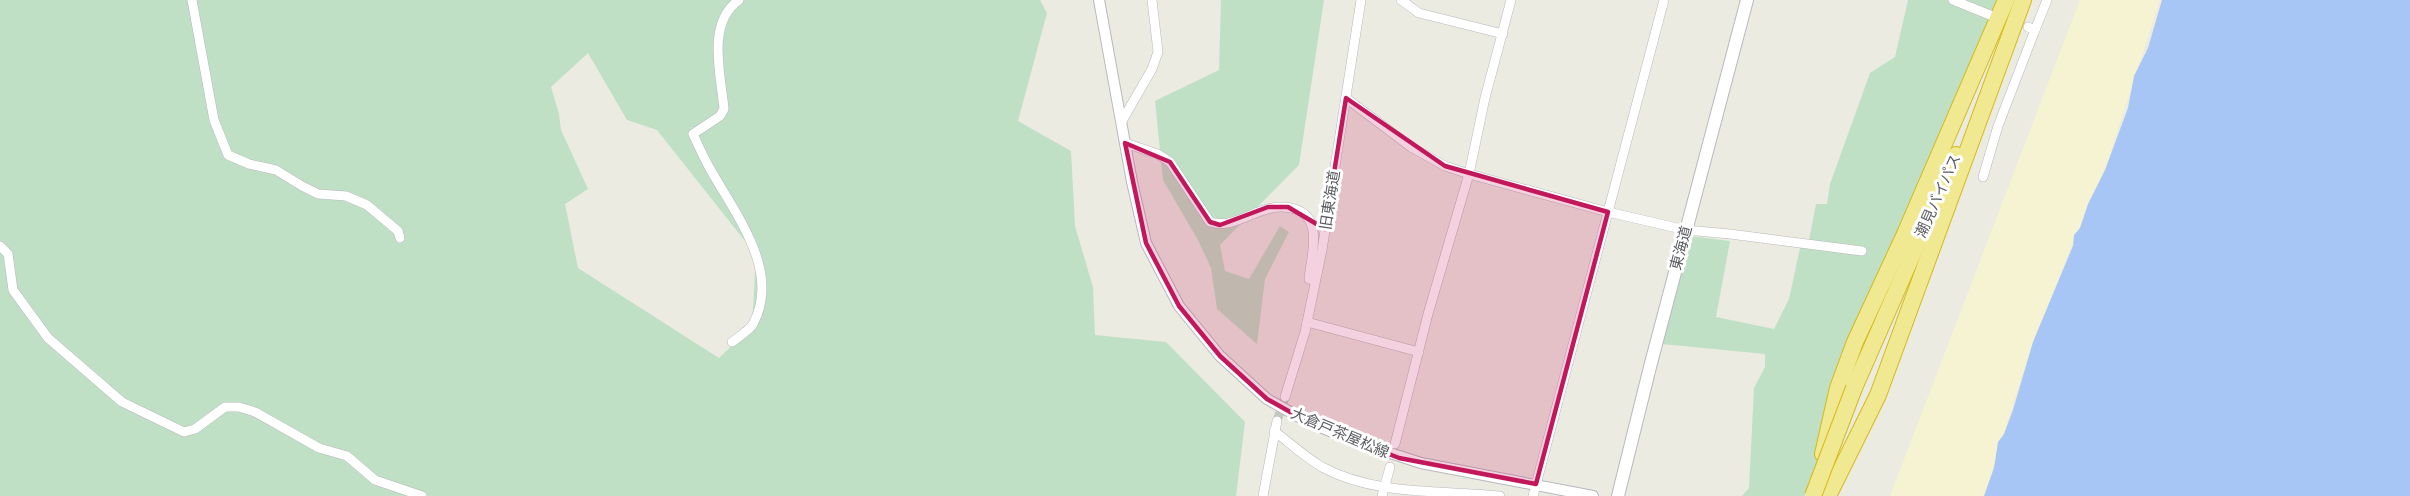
<svg xmlns="http://www.w3.org/2000/svg" width="2410" height="496" viewBox="0 0 2410 496" font-family="'Work Sans','Noto Sans JP',sans-serif">
<style>
.green{fill:#c0e0c5;fill-rule:evenodd}
.sand{fill:#f6f3d2}
.water{fill:#a7c6f6}
.lines{fill:none;stroke-linecap:round;stroke-linejoin:round}
.minor-tunnel{stroke:#c7c7c1;stroke-width:9;stroke-dasharray:9 4.5;stroke-linecap:butt}
.minor-casing{stroke:#b7b8bd;stroke-width:10}
.tertiary-casing{stroke:#b7b8bd;stroke-width:12}
.secondary-casing{stroke:#b7b9be;stroke-width:14}
.motorway-casing{stroke:#d5ba17;stroke-width:18}
.minor{stroke:#fff;stroke-width:9}
.tertiary{stroke:#fff;stroke-width:10}
.secondary{stroke:#fff;stroke-width:12}
.motorway{stroke:#f1e992;stroke-width:16}
.motorway-bridge-casing{stroke:#d5ba17;stroke-width:18;stroke-linecap:butt}
.motorway-bridge{stroke:#f1e992;stroke-width:16}
.marked{fill:#c2185b;fill-opacity:0.2;stroke:#c2185b;stroke-width:4.5;stroke-linejoin:round}
.labels{text-anchor:middle;stroke-width:6;stroke-linejoin:round;paint-order:stroke}
.street-label{font-size:15px;fill:#5a5c61;stroke:#fff}
</style>
<rect width="100%" height="100%" fill="#ebebe1"/>
<g class="green">
<path d="M0,0H1040L1047,13L1018,121L1071,151L1075,226L1093,287L1095,335L1166,342L1245,422L1236,496H0ZM588,53L627,120L657,130L756,255L752,326L719,358L578,268L565,204L588,189L561,130L559,114L551,87Z"/>
<path d="M1221,0H1324L1299,165L1220,245L1225,271L1249,279L1280,226L1289,232L1265,279L1257,344L1217,309L1211,268L1198,240L1163,180L1155,101L1219,70Z"/>
<path d="M1908,0H1999L1855,360L1808,496H1742L1749,488L1754,388L1765,367V354L1662,344L1689,236L1730,241L1716,317L1774,329L1789,299L1800,248L1809,240L1816,204H1827L1830,184L1870,73L1895,57Z"/>
</g>
<path class="sand" d="M2080,0H2160L2106,167L2074,240L2033,342L1984,496H1890Z"/>
<path class="water" d="M2162,0H2410V496H1984L1994,468L1998,442L2004,434L2013,410L2033,342L2073,246L2074,235L2080,228L2088,204L2105,170L2128,108L2134,76L2148,48Z"/>
<g class="lines">
<path class="minor-tunnel" d="M1277,421L1285,397"/>
<g class="minor-casing">
<g id="minor">
<path d="M192,0L214,120L228,155L249,164L276,170L302,186L318,194L346,196L367,205L398,231L400,238"/>
<path d="M1401,0L1419,13L1503,34"/>
<path d="M1953,0L1990,15"/>
<path d="M2035,30L2047,0"/>
<path d="M1346,98L1411,147L1445,166L1469,174L1608,212L1686,230L1730,234L1862,251"/>
<path d="M1122,121L1152,69L1158,52L1152,0"/>
<path d="M1125,143L1158,154L1170,162L1210,222C1238,231 1261,199 1295,209C1324,218 1311,256 1309,279L1315,280"/>
<path d="M1983,177L1998,126L2035,30L2028,27"/>
<path d="M0,246L8,254L13,290L48,338L122,402L184,432L195,429L225,407H239L255,412L319,448L347,456L375,480L422,496"/>
<path d="M1307,322L1419,352"/>
<path d="M732,342C738,337 749,331 753,324C782,271 734,212 709,167C703,156 698,145 693,134L720,116L724,109C721,75 706,23 739,0"/>
<path d="M1285,397L1305,332L1322,250L1361,0"/>
<path d="M1274,431C1290,443 1305,457 1322,467C1375,496 1442,490 1500,496"/>
<path d="M1395,444L1428,314L1469,174L1485,98L1511,0"/>
<path d="M1263,496L1277,421"/>
<path d="M1382,496L1390,467"/>
<path d="M1533,496L1664,0"/>
</g>
</g>
<g class="tertiary-casing">
<path id="tertiary" d="M1099,0L1132,182L1146,243L1179,306L1220,356L1267,399L1308,422L1356,442L1421,463L1593,496"/>
</g>
<g class="secondary-casing">
<path id="secondary" d="M1618,496L1650,367L1747,0"/>
</g>
<g class="motorway-casing">
<g id="motorway">
<path d="M1854,388L1956,155"/>
<path d="M1823,454L1838,388L1855,342L1905,234L2006,0"/>
<path d="M1828,496L1878,395L2023,0"/>
</g>
</g>
<use href="#minor" class="minor"/>
<use href="#tertiary" class="tertiary"/>
<use href="#secondary" class="secondary"/>
<use href="#motorway" class="motorway"/>
<g class="motorway-bridge-casing">
<path id="motorway-bridge" d="M1813,496L1854,388"/>
</g>
<use href="#motorway-bridge" class="motorway-bridge"/>
</g>
<path class="marked" d="M1346,98L1445,166L1608,212L1536,484L1399,458L1308,422L1267,399L1220,356L1179,306L1146,243L1125,143L1170,162L1210,222L1220,225L1268,207H1288L1325,229Z"/>
<g class="labels">
<g class="street-label">
<text transform="translate(1938 196) rotate(-66)" y="5">潮見バイパス</text>
<text transform="translate(1330 200) rotate(-81)" y="5">旧東海道</text>
<text transform="translate(1681 248) rotate(-75)" y="5">東海道</text>
<text transform="translate(1340 433) rotate(23)" y="5">大倉戸茶屋松線</text>
</g>
</g>
</svg>
